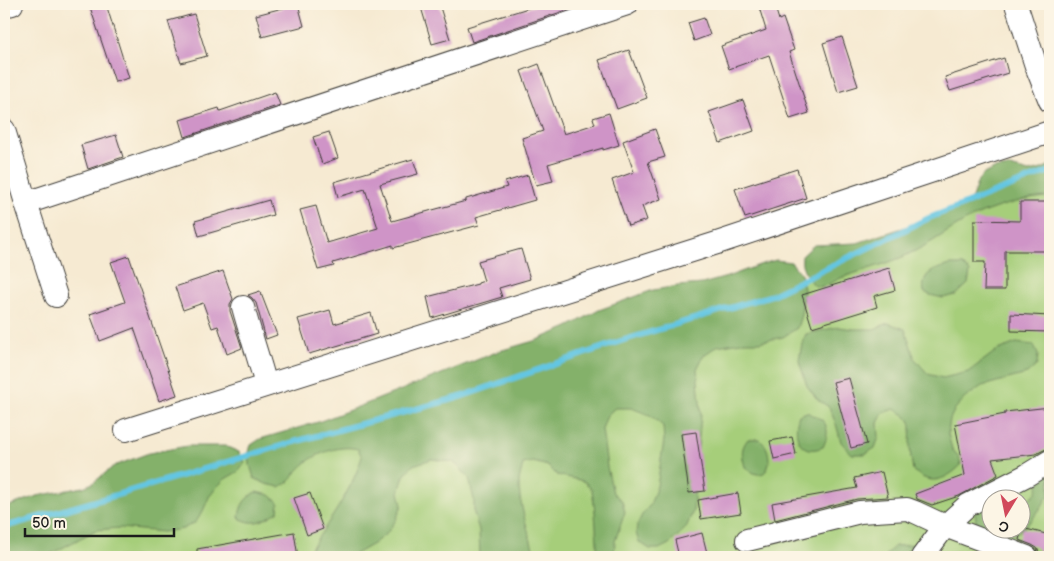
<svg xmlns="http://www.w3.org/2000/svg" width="1054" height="561" viewBox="0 0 1054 561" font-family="'Balsamiq Sans',sans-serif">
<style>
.green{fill:#a6ce7a;stroke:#61754b;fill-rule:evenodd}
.forest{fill:#84b16a;stroke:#506643}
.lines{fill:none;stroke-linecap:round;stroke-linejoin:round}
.stream{stroke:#64c6e2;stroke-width:6}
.building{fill:#cf94c7}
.minor-casing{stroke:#3d3b37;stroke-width:24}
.minor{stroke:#fff;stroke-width:22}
</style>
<rect width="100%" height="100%" fill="#fcf5e5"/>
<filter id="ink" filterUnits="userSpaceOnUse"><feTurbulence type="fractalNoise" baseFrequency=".02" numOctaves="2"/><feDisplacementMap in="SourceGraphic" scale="10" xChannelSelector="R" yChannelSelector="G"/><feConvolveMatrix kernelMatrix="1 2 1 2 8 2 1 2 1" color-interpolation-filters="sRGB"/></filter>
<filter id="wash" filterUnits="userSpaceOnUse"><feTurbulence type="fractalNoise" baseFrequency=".0096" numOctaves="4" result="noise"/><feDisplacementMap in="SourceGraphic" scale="20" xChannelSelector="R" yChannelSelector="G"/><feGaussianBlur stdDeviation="1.12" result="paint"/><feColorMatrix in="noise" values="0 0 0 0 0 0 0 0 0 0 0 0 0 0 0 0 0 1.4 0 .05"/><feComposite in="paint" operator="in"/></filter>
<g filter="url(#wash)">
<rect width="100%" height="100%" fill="#f6ead2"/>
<path class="green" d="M1050,171V557H4V529L294,442L772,295L929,218ZM992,498H1022V528H992Z"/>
<g class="forest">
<path d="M1050,165V197C1030,197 999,206 980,214C956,224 936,241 913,252C890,264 865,269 841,278C834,281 823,289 816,286C811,284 804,272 803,267C801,264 802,260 802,256L814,245L857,243L948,213L961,207L972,198L978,180L984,174L994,169L1010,167L1029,172L1042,169Z"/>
<path d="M776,260L791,262L801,274L804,289L801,315L797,328L783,337L759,342H741L717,346L704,355L697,369L701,414L693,511L686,528L669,544L659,549H650L639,542L636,533L637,525L642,515L650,505L657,486L664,440L663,426L650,415L631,408H615L607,415L602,429L607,467L613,493L622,501L625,512L615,541L614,557H598L595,512L592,490L584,481L557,475L548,466L533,462L523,464C522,469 520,475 519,480C518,504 530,534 535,557H480L479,530L474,514V500L469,478L459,467L453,462L432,459L413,465L404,476L399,492L402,505L396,520L387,533L373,544L350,557H303L308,553C328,522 351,493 362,457L358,449C340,444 313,454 300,468C296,471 294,477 290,480C288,483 283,485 280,487L266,484L254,478L250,465L249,451L251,445L260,439L318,422L376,400L499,351L537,340L568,327L599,310L653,290L678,286L702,284L727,277L762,264Z"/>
<path d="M950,265H963L970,272L968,284L956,295L943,298L930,295L924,292C921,272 934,270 950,265Z"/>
<path d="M888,323L905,329L915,359L928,374L943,378L968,372L996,351L1016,343L1034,345L1038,355L1037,365L1027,374L982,386L965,398L955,409L950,419L948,434L952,449L959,457L961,465C951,475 938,484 924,478C920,476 917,473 913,471C912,463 910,454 910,446C910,424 917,421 894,409L883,413L878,423L879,437L875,448L865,454H852L841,442L836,424L829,407L818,400L807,386L799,361L802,343L806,334L838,327L854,329H874Z"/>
<path d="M807,412C811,415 818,417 822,420C830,427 827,439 823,447C799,457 792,434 799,415Z"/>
<path d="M748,439H759C761,441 763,443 765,445C770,452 772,473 760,474C755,475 749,470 745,467C742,455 740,449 748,439Z"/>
<path d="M187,446H225L239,452L245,463L239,471L225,479L217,487L209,497L203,511L196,522L183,529L163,532L120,528L96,530L45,557H4V509L12,505L37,496L83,487L93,483L114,466L149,453Z"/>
<path d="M1050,464V497H1047C1041,510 1021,537 1005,537C1001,538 997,536 993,536C976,533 976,526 975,510L992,499V528H1022V501C1037,496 1039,491 1039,475Z"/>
<path d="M256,492L270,495L279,503L278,512C263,520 256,527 239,518C240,505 245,498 256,492Z"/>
<path d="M912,545L929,548L940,553L966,551L971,553L974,557H883L895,546Z"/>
</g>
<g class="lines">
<path class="stream" d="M4,527L110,497L294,442L457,398L621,341L772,295L929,218L1050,171"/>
</g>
<g id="blocks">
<g class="building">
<path d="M89,4H106L129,78L115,82Z"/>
<path d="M298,4L304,26L262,37L256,15Z"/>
<path d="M420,4H439L450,39L432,44Z"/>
<path d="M541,4H571L573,8L472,42L467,27Z"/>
<path d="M758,4H774L779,20L783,18L794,50L789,52L809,113L790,119L769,55L729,69L721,46L766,30Z"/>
<path d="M194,14L207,56L181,63L168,21Z"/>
<path d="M704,18L710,35L694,41L688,23Z"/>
<path d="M842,37L858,86L838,92L823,43Z"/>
<path d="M629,50L647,98L617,109L599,60Z"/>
<path d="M1004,58L1008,73L950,91L945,77Z"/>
<path d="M539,64L564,134L595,124L593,118L609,113L619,145L603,150V148L548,164L553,181L536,185L522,138L543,131L521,71Z"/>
<path d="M275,92L280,105L185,137L180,120L219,108L220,111Z"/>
<path d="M743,100L754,131L720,143L709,112Z"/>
<path d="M655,129L665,157L648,162L661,199L642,206L647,220L628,226L612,180L634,172L623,141Z"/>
<path d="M329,132L338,158L322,164L313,137Z"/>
<path d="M116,135L123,157L88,169L81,145Z"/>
<path d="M413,159L418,174L380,184L392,221L466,201V199L507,187L505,182L528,175L535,200L476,217L479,225L393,248V245L333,263L334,266L318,270L300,210L316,206L327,243L378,228L365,189L338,197L334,182Z"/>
<path d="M797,169L806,198L745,218L735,189Z"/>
<path d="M269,200L273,215L199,236L195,221Z"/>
<path d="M1020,202H1050V251H1005V290H984L985,262H974V220L1020,221Z"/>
<path d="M521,249L530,279L499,288L502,297L432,318L427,297L478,284V283L484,281L478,261Z"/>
<path d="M129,256L177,395L159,401L134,328L100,341L90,314L125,302L111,262Z"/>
<path d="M889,268L895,290L874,296L877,307L812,327L802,295Z"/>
<path d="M223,271L233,299L230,304V311L242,348L227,354L218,326L212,328L203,303L183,310L175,287Z"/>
<path d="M260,291L277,335L266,339L256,303L252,298L248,295Z"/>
<path d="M330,310L334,324L371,313L377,334L309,354L298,319Z"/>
<path d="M1011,314L1050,316V332L1011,331Z"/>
<path d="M849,378L867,444L851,448L833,382Z"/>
<path d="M1050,407V448L1044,450L1036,454L992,459L998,475L959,496L932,505L917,499L915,494L965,475L955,424L1005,414V412Z"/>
<path d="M696,432L705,491L689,493L681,434Z"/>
<path d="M792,437L796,454L774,459L770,441Z"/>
<path d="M882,472L888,497L857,499L775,520L772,503L857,488L854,478Z"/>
<path d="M310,493L323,529L307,535L294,498Z"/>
<path d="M738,493L741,513L701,519L698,500Z"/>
<path d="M1022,528L1050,535V557L1040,554L1037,548L1032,545L1019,540Z"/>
<path d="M294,532L298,557H197V549Z"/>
<path d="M702,533L708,557H679L675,540Z"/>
</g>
</g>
</g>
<g filter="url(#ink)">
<use href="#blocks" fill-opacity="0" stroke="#3d3b37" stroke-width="1"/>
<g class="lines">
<g class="minor-casing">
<g id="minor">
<path d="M1016,4L1036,66L1050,101"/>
<path d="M4,6L12,4"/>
<path d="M4,130L26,203L56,296"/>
<path d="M26,203L627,4"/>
<path d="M243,307C250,333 259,359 266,385"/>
<path d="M126,430L717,243L1050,132"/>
<path d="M747,540L860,512L907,509L915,512L945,526L1027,557"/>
<path d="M922,557L945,526L968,505L1027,475L1050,461"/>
</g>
</g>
<use href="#minor" class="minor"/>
</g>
</g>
<rect width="1054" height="561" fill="none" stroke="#fcf5e5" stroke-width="20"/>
<g transform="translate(1006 514) rotate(190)"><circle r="24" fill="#fcf5e5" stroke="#a29e95"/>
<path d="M0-4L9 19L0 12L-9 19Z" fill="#d1495b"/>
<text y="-8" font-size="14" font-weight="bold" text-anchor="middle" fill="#1c1c1c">С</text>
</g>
<path d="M25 528v8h149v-8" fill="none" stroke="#1c1c1c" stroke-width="2.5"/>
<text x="32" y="528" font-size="15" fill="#1c1c1c" stroke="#fcf5e5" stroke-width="4" paint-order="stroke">50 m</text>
</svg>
